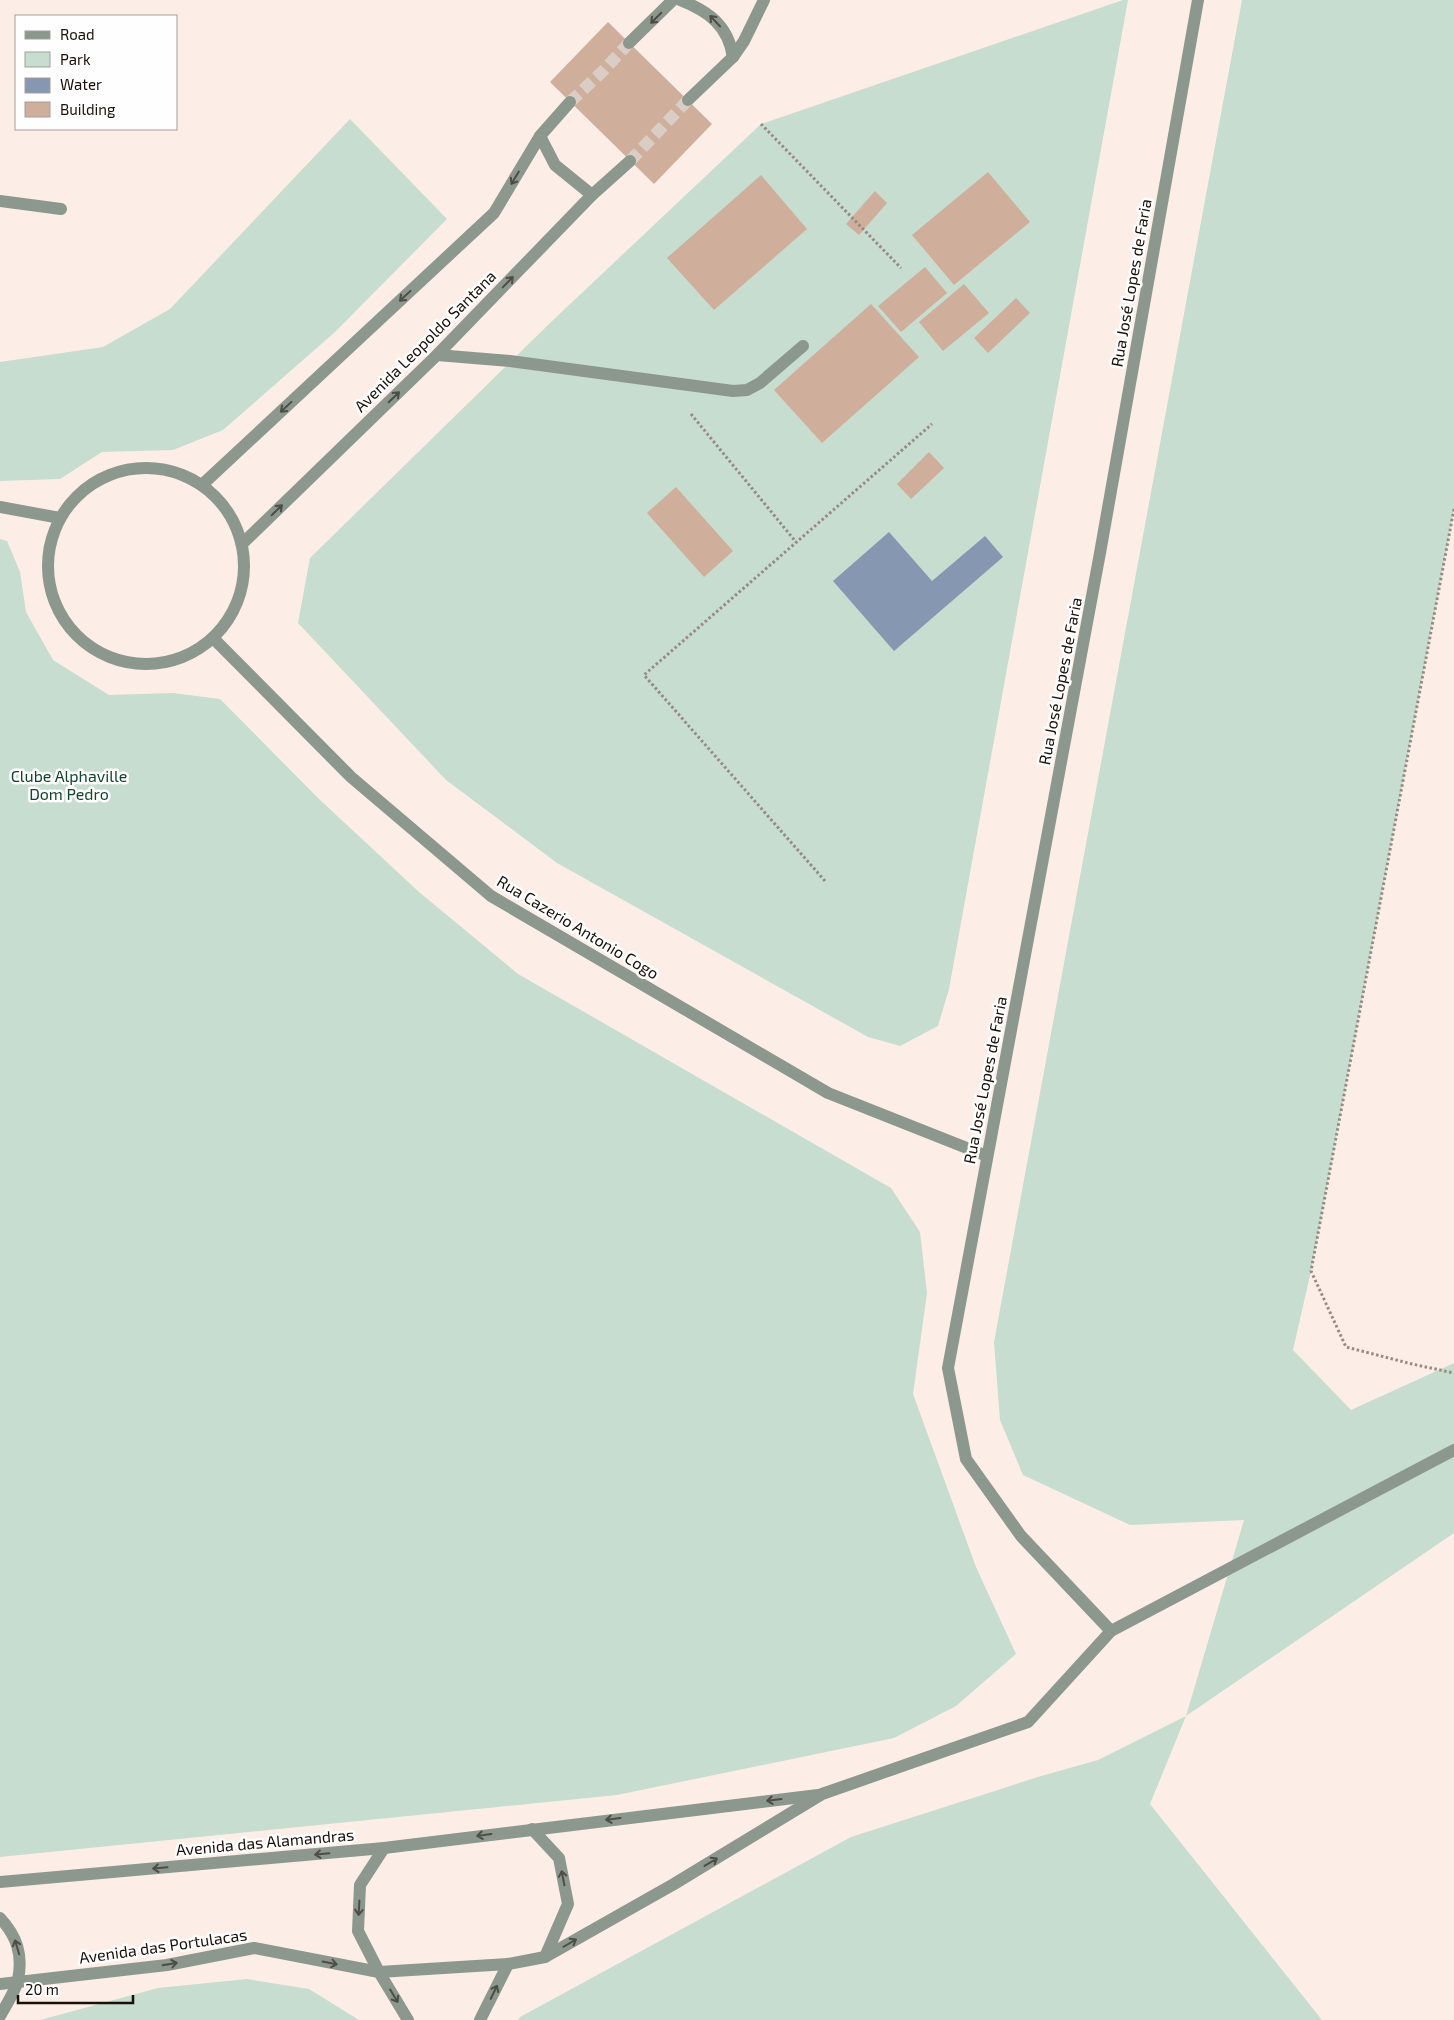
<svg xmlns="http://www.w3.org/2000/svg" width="1454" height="2020" viewBox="0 0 1454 2020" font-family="'Exo 2',sans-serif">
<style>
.green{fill:#c7ddcf}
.water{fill:#8597b1}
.building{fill:#cfae9b}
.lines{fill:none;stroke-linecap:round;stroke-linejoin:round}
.minor-tunnel{stroke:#dacdc6;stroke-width:12;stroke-dasharray:12 6;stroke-linecap:butt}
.path{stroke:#978a84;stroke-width:3;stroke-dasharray:2.5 2.5;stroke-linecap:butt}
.minor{stroke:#8c988e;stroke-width:12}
.oneway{stroke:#4d4d45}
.labels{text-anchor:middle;stroke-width:5;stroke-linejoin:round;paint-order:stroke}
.street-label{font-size:16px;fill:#1a0f09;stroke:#fefefe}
.park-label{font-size:16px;fill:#10462c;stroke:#fefefe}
</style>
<rect width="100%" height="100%" fill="#fceee7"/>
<g class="green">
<path d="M1123,0H1128L949,989L938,1026L900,1046L868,1037L557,863L446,780L298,623L310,558L550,323L761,124Z"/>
<path d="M1242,0H1454V509L1311,1271L1293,1350L1351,1410L1454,1363V1533L1186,1716L1150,1804L1322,2020H518L520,2017L851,1837L1041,1776L1098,1760L1186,1716L1244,1520L1130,1525L1023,1475L1000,1420L994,1342Z"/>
<path d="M350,119L447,219L335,332L223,430L173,450L102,452L60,479L0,481V362L103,347L170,309Z"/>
<path d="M0,539L7,541L20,572L26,612L53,660L109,695L173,693L220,699L319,799L419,892L518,974L891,1188L920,1232L927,1293L913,1394L976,1567L1016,1654L956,1706L894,1738L617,1795L0,1857Z"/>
<path d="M247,1979L309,1989L359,2020H40L158,1988Z"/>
</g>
<path class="water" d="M889,532L932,581L985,536L1003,557L894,651L833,581Z"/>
<g class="building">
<path d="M608,22L712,124L654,184L550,82Z"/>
<path d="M988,172L1030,222L954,285L912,235Z"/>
<path d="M761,175L807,229L714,310L667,258Z"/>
<path d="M875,191L887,203L859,235L846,224Z"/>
<path d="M925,267L947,293L901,332L878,306Z"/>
<path d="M964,284L989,313L943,351L919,322Z"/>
<path d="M1016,298L1030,313L988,353L974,338Z"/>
<path d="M871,304L919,357L822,443L774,390Z"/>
<path d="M929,452L944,468L911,499L897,484Z"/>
<path d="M676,487L733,551L704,577L647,513Z"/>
</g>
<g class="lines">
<g class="minor-tunnel">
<path d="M570,102L602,72L629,43"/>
<path d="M630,161L688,100"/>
</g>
<g class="path">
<path d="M761,124L901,268"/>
<path d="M691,414L796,542"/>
<path d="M1454,509L1311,1271L1346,1347L1412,1364L1454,1373"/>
<path d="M825,881L644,675L932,424"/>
</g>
<g class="minor">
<path d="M680,0C708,11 728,25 733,57"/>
<path d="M629,43L673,0"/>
<path d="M688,100L733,57L744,41L764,0"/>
<path d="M540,136L555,165L592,195"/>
<path d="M0,201L61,209"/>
<path d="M437,355L510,361L733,391L747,390L760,383L803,346"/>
<circle cx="146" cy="566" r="98"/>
<path d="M203,484L494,213L540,136L570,102"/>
<path d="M0,507L60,518"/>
<path d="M242,544L437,355L592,195L630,161"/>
<path d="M213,638L351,777L491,896L828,1093L987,1156"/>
<path d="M1111,1631L1021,1536L966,1459L948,1368L1100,553L1198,0"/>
<path d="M532,1829L559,1858L568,1904L545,1957"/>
<path d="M384,1848L360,1885L358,1931L379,1972L408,2020"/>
<path d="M0,1882L384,1848L818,1795"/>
<path d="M0,1918C17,1936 23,1955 18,1980C15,1992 6,2005 0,2016"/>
<path d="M0,1984L167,1965L254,1948L379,1972L508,1964L545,1957L674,1884L822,1794L1028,1722L1111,1631L1454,1450"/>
<path d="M480,2020L508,1964"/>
</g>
</g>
<defs><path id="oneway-shaft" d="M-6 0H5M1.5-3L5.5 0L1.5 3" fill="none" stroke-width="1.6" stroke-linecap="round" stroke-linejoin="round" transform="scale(1.25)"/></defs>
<g class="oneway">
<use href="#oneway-shaft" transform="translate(656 18) rotate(135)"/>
<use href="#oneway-shaft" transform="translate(715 21) rotate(-133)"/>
<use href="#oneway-shaft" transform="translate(515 178) rotate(121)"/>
<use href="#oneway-shaft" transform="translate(508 282) rotate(-46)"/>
<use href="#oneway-shaft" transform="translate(405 296) rotate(137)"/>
<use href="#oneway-shaft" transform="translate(394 397) rotate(-44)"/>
<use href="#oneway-shaft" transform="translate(286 407) rotate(137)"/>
<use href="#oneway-shaft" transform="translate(277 510) rotate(-44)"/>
<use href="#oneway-shaft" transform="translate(774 1800) rotate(173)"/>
<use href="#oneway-shaft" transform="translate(613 1819) rotate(173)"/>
<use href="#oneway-shaft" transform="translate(484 1835) rotate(172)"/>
<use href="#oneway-shaft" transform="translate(322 1854) rotate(175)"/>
<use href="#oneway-shaft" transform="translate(711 1862) rotate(-31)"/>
<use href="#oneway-shaft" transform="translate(160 1868) rotate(175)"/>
<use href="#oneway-shaft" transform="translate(563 1878) rotate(-101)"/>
<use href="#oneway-shaft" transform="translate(359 1908) rotate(93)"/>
<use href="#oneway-shaft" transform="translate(570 1943) rotate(-30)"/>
<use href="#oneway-shaft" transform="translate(17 1947) rotate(-107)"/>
<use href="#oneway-shaft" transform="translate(330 1963) rotate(11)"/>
<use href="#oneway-shaft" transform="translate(170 1964) rotate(-9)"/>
<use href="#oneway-shaft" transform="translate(494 1992) rotate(-64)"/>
<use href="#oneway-shaft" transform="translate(394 1996) rotate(59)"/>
</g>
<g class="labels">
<g class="street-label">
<text transform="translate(1131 283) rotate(-80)" y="6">Rua José Lopes de Faria</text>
<text transform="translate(425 341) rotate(-45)" y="6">Avenida Leopoldo Santana</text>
<text transform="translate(1060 681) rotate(-79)" y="6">Rua José Lopes de Faria</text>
<text transform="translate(578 927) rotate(31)" y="6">Rua Cazerio Antonio Cogo</text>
<text transform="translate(985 1080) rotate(-79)" y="6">Rua José Lopes de Faria</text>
<text transform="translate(265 1842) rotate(-5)" y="6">Avenida das Alamandras</text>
<text transform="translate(163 1946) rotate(-8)" y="6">Avenida das Portulacas</text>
</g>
<g class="park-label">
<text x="69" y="782">Clube Alphaville<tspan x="69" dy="18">Dom Pedro</tspan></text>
</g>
</g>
<rect x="15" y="15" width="162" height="115" fill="#fefefe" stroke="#a39e9c"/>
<rect x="25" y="31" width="25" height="8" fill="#8c988e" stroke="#a39e9c"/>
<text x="60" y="40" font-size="15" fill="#1a0f09">Road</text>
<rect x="25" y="52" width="25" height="15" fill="#c7ddcf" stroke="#a39e9c"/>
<text x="60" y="65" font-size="15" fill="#1a0f09">Park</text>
<rect x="25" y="78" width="25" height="15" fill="#8597b1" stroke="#a39e9c"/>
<text x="60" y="90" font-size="15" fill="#1a0f09">Water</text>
<rect x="25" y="102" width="25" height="15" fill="#cfae9b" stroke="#a39e9c"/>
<text x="60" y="115" font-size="15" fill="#1a0f09">Building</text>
<path d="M18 1995v8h115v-8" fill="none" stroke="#1a0f09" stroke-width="2.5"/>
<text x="25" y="1995" font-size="15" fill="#1a0f09" stroke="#fefefe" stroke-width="4" paint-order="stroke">20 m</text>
</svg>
